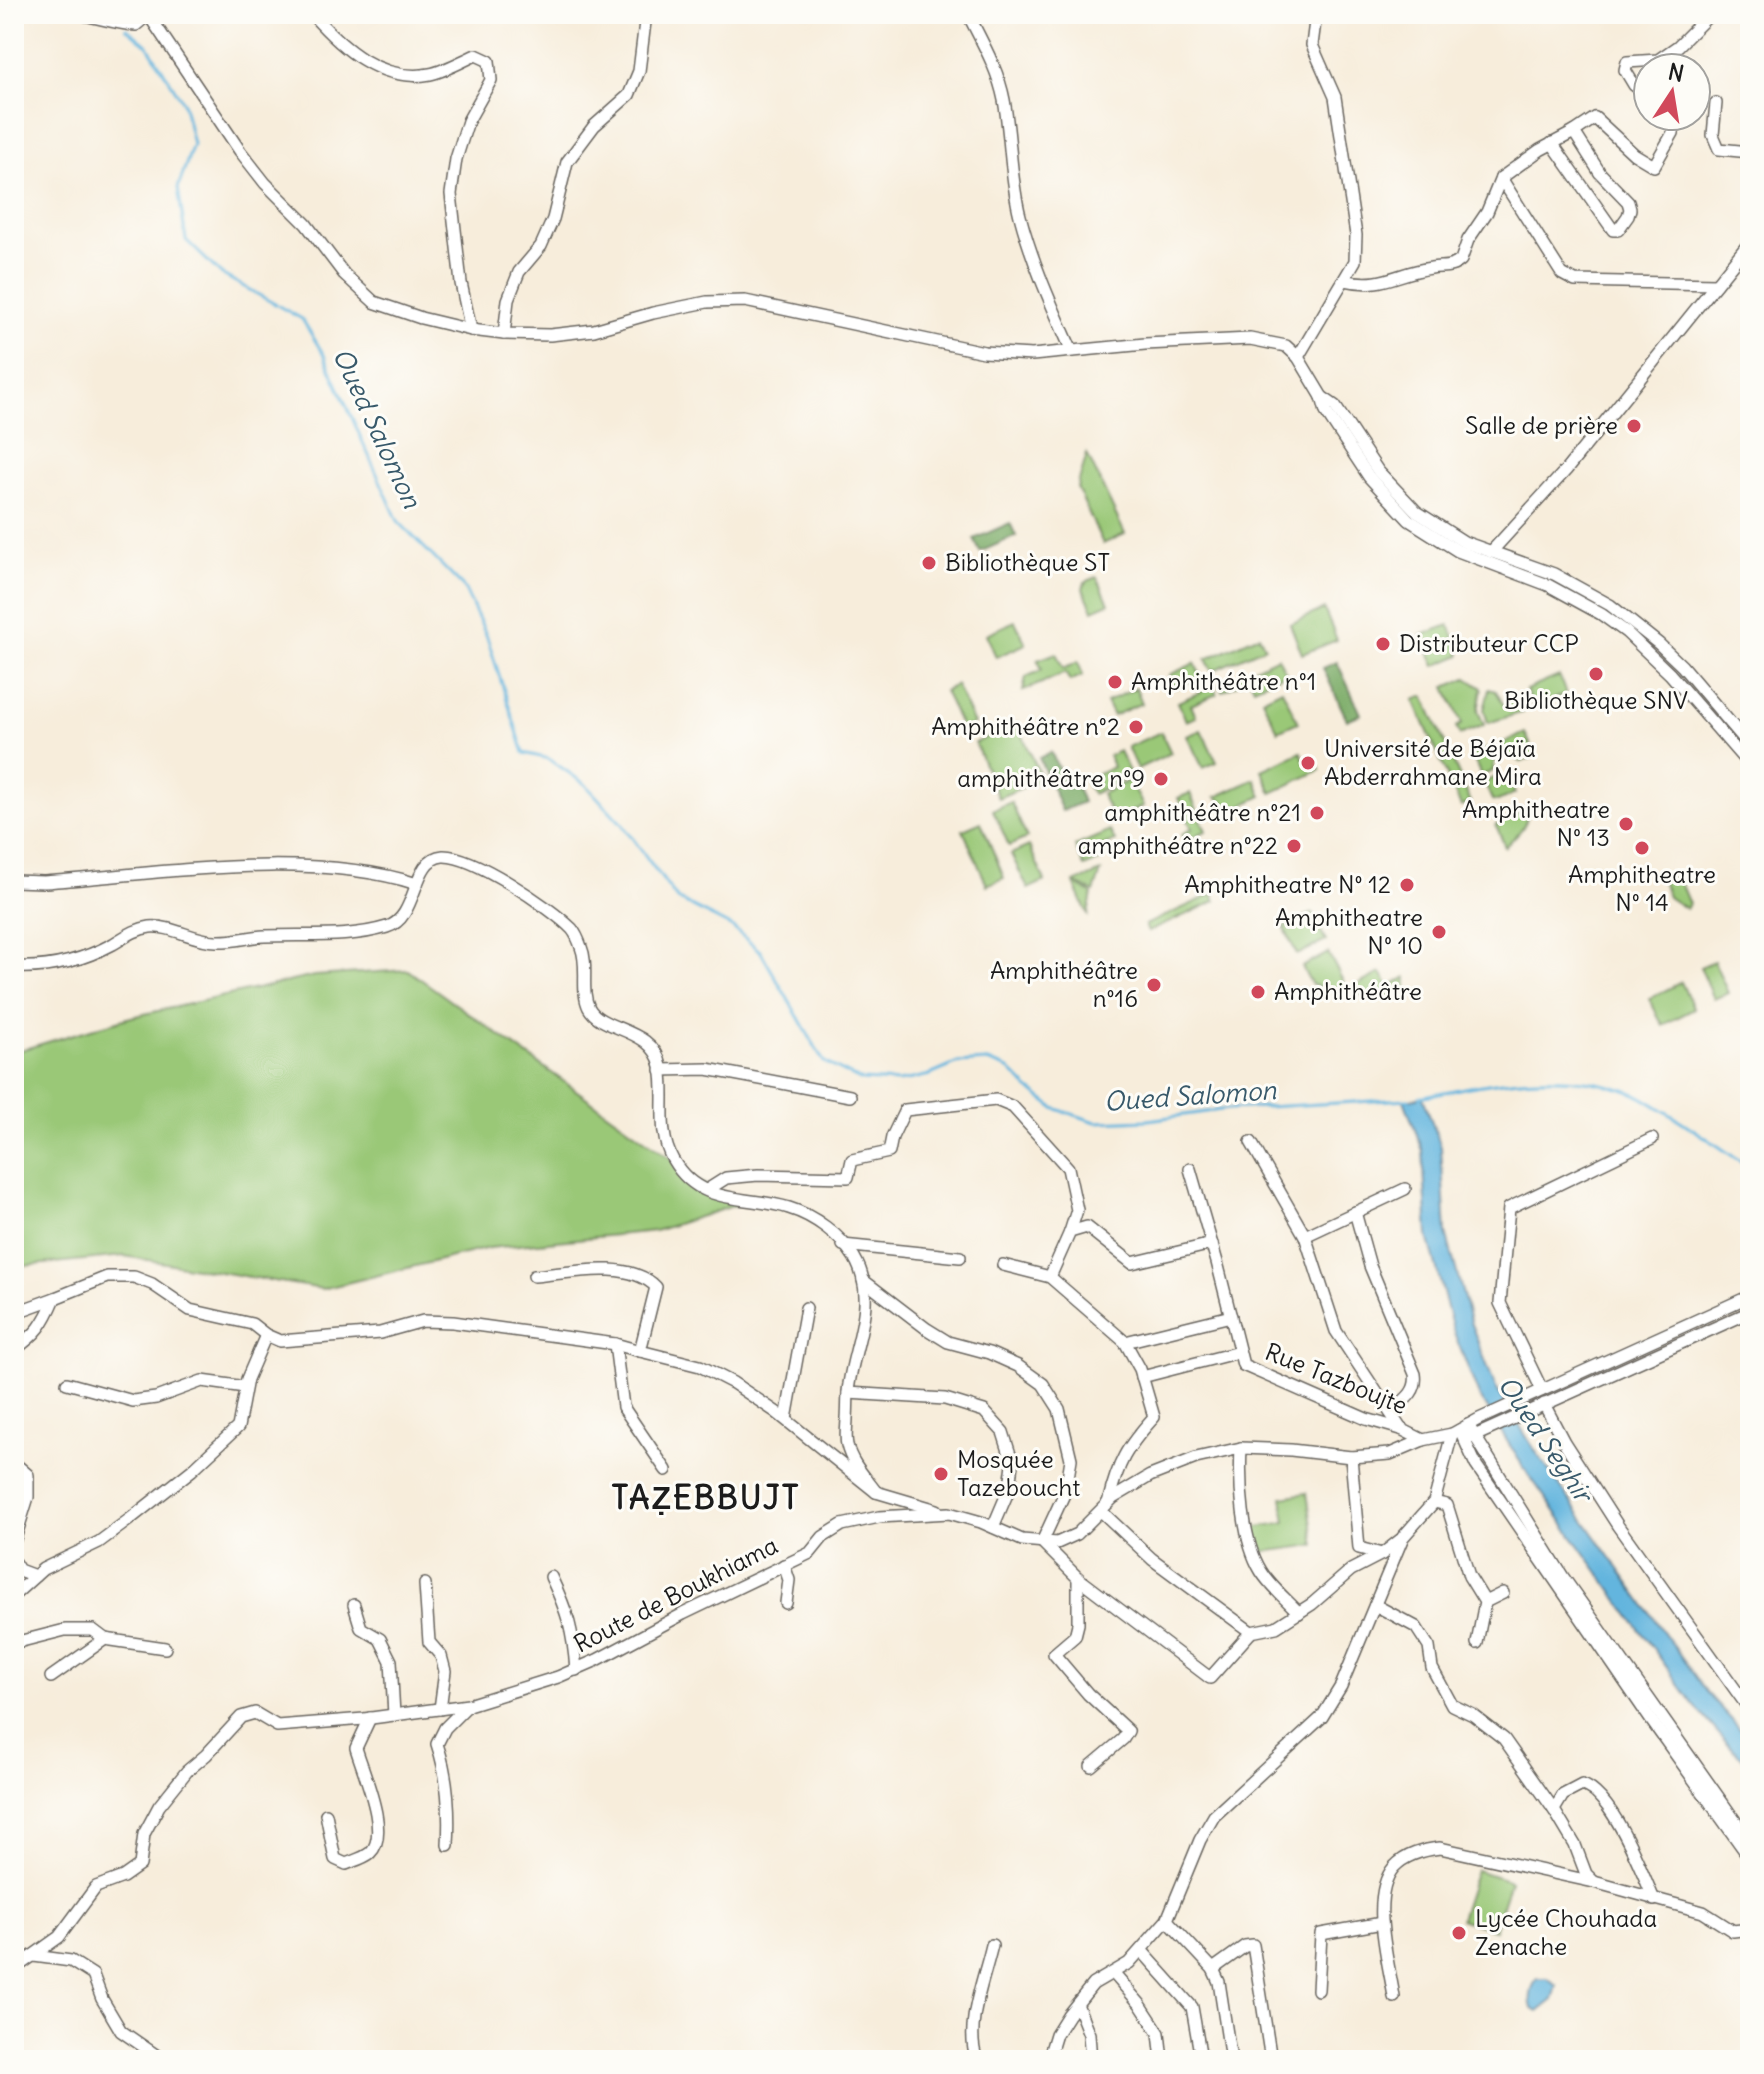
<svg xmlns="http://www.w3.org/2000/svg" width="1764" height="2074" viewBox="0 0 1764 2074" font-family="Delius,sans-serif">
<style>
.green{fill:#9ac877;stroke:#5b724a;stroke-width:2}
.forest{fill:#7bac68;stroke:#4c6442;stroke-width:2}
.water{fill:#63b5de;stroke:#40687d;stroke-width:2}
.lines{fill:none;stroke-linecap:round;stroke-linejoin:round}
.stream{stroke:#63b5de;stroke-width:3}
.minor-casing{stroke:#69655f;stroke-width:14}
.minor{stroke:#fff;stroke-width:11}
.poi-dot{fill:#d1495b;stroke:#fdfcf7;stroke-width:3}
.labels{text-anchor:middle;stroke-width:6;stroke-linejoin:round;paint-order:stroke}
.poi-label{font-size:24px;fill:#1c1c1c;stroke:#fdfcf7;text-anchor:end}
.street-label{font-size:24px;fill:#1c1c1c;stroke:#fdfcf7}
.water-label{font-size:26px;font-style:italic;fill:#38596a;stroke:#fdfcf7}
.district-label{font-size:32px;font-weight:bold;letter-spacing:2px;fill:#1c1c1c;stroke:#fdfcf7}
</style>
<rect width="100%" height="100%" fill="#fdfcf7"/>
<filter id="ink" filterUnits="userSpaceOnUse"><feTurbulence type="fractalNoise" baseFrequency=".0125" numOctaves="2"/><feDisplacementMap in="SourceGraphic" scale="16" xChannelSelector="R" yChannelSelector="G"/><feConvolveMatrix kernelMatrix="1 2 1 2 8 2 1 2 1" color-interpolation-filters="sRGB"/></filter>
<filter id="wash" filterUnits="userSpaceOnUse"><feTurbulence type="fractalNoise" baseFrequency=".006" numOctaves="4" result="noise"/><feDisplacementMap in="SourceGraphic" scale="32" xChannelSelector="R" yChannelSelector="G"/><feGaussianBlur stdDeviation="1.8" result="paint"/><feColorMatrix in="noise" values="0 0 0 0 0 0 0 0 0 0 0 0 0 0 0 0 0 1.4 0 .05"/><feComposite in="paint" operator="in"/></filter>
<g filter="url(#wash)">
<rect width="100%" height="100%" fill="#f7eddb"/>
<g class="green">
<path d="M1087,454L1125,534L1103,544L1077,488Z"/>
<path d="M1097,577L1109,603L1093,610L1083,589L1085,582Z"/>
<path d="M1324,609L1337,640L1302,654L1290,624Z"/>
<path d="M1015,621L1026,644L996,657L986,634Z"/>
<path d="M1449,625L1461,655L1435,666L1422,635Z"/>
<path d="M1259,635L1265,647L1212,671L1206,659Z"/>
<path d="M1056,653L1063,669L1078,662L1083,675L1070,681L1065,673L1023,691L1026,677L1042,670L1038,660Z"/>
<path d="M1278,657L1286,673L1254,687L1250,678L1222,691L1219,685Z"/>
<path d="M1195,663L1201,677L1175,688L1169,675Z"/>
<path d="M1559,676L1566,694L1533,707L1526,690Z"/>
<path d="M1467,678L1482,688L1478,711L1484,725L1460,735L1456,727L1462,724L1446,687Z"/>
<path d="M956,685L974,724L962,729L944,691Z"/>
<path d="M1214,686L1217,694L1191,705L1196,717L1186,721L1178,702Z"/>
<path d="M1136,688L1142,703L1113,716L1106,702Z"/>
<path d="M1282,689L1298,722L1278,731L1262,699Z"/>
<path d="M1489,689L1496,691L1504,706L1518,699L1523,712L1488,723L1484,710Z"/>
<path d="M1424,696L1471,802L1461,807L1414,700Z"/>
<path d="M1017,723L1042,779L998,798L975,743Z"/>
<path d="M1201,730L1217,762L1203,768L1187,736Z"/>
<path d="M1161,732L1171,753L1137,769L1127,747Z"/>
<path d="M1525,733L1536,756L1521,762L1514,756H1507L1501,744Z"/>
<path d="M1495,746L1500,757L1494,763L1493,771L1481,776L1472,755Z"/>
<path d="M1119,751L1131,776L1092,794L1085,780L1113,767L1109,756Z"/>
<path d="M1301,752L1307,766L1316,762L1320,770L1272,793L1262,770Z"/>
<path d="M1496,777L1511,783L1515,793L1498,801L1492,800L1484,782Z"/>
<path d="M1255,779L1262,796L1234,809L1216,797Z"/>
<path d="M1130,780L1143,806L1114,820L1101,794Z"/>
<path d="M1190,793L1206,831L1185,840L1182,834L1192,829L1178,798Z"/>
<path d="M1011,802L1027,838L1009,846L993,810Z"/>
<path d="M1526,810C1531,825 1514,836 1505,847L1496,825Z"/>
<path d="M981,822L1004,878L987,885L963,830Z"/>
<path d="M1110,831L1115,841L1095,850L1099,861L1084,867L1075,846Z"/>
<path d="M1029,846L1045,881L1028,889L1011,854Z"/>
<path d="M1101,872L1094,892L1076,884L1092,894L1088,915L1074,883Z"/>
<path d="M1661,878H1678L1689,904L1686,909L1668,897Z"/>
<path d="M1213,894L1216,901L1148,932L1145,925Z"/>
<path d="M1312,913L1326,941L1297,955L1284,927Z"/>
<path d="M1328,953L1349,992L1312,985L1302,967Z"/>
<path d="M1714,961L1728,993L1714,999L1700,967Z"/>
<path d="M408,970L672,1159L685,1176L745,1202L655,1231L489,1248L322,1289L124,1256L14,1267V1052L131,1017L314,976Z"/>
<path d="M1381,973L1389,986L1407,977L1406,997L1359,995L1355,986Z"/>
<path d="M1681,982L1694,1009L1663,1025L1649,999Z"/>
<path d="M1307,1493L1315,1545L1256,1553L1252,1528L1286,1522L1282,1497Z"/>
<path d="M1476,1870L1510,1881L1494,1930L1460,1919Z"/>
</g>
<g class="forest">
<path d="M1010,523L1016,536L980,552L974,539Z"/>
<path d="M1337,662L1361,714L1347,720L1323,668Z"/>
<path d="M1051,752L1067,788L1076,785L1083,802L1062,811L1039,758Z"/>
</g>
<g class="water">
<path d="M1423,1097L1441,1147L1446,1233L1471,1324L1496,1388L1540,1458L1707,1693L1750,1740V1764L1731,1748L1693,1704L1524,1468L1479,1396L1453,1330L1428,1236L1423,1151L1404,1100Z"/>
<path d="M1538,1979H1547L1557,1986L1553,2000L1538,2012L1532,2008C1529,2000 1531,1985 1538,1979Z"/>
</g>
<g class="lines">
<g class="stream">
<path d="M126,28L148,46L183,102L193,144L178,188L186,240L221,274L302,319L324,355L398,521L464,588L487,637L524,753L549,759L585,784L622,824L677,899L732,927L761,952L824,1062L860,1080L899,1082L930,1075L958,1063L987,1061L1009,1069L1029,1089L1054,1108L1096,1122L1148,1120L1228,1109L1409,1099"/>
<path d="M1420,1097C1491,1082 1561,1067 1631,1092C1642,1096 1653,1104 1663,1110C1693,1128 1721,1148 1750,1168"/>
</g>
</g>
</g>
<g filter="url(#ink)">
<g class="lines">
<g class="minor-casing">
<g id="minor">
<path d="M78,14C98,17 117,24 136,25L149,14"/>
<path d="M148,14L240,151L265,183L306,224L344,274L374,302L421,318L471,330L504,334L550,335L594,330L653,313L707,302L745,301L984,352L1032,355L1145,344L1250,339L1286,346L1298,357L1322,397L1335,406L1378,471L1417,512L1464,542L1554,574L1610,605L1659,644L1682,666L1750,746"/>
<path d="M312,14C342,48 381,83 430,74C445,71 462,61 476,55L489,61L491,80L468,121L456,159L451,194L461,283L471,330"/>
<path d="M968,14C982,42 998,69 1004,100C1011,138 1010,178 1020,216C1032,262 1052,306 1071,349"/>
<path d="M1648,95L1634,85L1625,70L1627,62L1658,60L1678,46L1710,14"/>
<path d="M1716,103L1713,135L1719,149L1750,152"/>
<path d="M1552,143L1613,230H1618L1628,216L1630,209L1628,202L1600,173L1574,132L1595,118L1634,154L1654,166L1673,133L1676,116"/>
<path d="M1501,178L1562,274L1575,281L1716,284"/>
<path d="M1344,280C1383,289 1395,273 1431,268C1443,266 1451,269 1461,260L1468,240L1487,212L1501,178L1540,150L1574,132"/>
<path d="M504,334L508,300L519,272L541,246L553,219L567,162L594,126L629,95L639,71L646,14"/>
<path d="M1298,357L1355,261L1356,235L1335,97L1312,45L1316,14"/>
<path d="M1322,397L1326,412L1369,477L1409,520L1458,551L1548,585L1601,614L1626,632L1670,674L1750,766"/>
<path d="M1491,552L1566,470L1750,242"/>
<path d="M14,881L44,882C158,874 308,849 417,884"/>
<path d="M14,967C50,969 81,961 113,944C125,937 135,929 150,927C171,925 194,941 216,941C232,942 248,937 264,936C305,934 348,939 387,927C419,918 411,858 443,856C473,855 550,907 572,929C576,934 579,941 581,947C589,966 580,990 589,1008C602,1032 653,1027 661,1066C667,1097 656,1131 673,1160C700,1207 748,1195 789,1208C815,1216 840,1235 854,1257C879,1299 855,1341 849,1384C847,1395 848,1407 847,1418C847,1426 845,1437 847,1445C851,1463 866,1478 876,1492"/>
<path d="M661,1070L707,1069L850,1096"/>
<path d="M1251,1142L1305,1236L1336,1331L1401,1429"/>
<path d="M1190,1169L1217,1262L1243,1365L1366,1419L1401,1429L1423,1440"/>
<path d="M707,1190L726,1178L758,1175L848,1177L852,1160L889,1152L892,1137L905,1110L996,1100L1013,1107L1068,1168L1077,1210L1070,1232"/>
<path d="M1355,1212L1370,1266L1415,1374C1418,1393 1403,1401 1390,1412"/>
<path d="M1305,1236L1405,1189"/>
<path d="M843,1245L960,1257"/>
<path d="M1003,1265L1050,1277L1125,1342L1140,1369L1154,1417C1126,1448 1118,1462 1108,1503"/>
<path d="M534,1276C569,1273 629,1259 656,1287L640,1351"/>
<path d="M1050,1277L1070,1232L1087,1227L1132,1263L1212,1244"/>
<path d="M863,1280L927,1329L948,1342L989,1353L1018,1366L1043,1384L1059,1409L1071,1459L1066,1490L1042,1542L1078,1578L1210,1678L1251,1632"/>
<path d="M14,1313L55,1298"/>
<path d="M1125,1342L1231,1316"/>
<path d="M615,1344L623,1407L666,1470"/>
<path d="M14,1350C37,1334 44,1324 55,1298L107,1277H134L152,1284L190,1310L252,1324L266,1335L280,1341L380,1333L423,1321L453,1322L615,1344L640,1351L700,1366L733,1383L776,1412L876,1492L937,1510"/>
<path d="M1142,1377L1239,1352"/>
<path d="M67,1383L133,1401L156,1398L202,1381L245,1387"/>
<path d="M1542,1390L1500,1303L1509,1208L1652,1139"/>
<path d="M848,1393L945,1399L984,1411L1003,1432L1013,1464L1010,1487L993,1527"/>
<path d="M1544,1404L1564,1442L1618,1526L1750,1710"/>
<path d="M786,1419L806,1308"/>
<path d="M1468,1425L1563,1577L1750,1842"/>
<path d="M1460,1430L1476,1465L1651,1720L1750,1858"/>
<path d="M1470,1438L1750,1312"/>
<path d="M1241,1448C1239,1484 1242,1540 1261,1571C1270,1586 1287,1600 1299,1613"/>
<path d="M1351,1457L1359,1548L1382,1554"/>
<path d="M14,1466L19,1467L28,1475V1497L14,1542"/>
<path d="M1434,1502L1447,1505L1469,1576L1485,1602L1477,1643"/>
<path d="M1101,1511L1152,1559L1251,1632L1276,1627L1312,1604L1351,1570L1382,1554L1400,1540"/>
<path d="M14,1562L19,1570L35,1576"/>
<path d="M784,1565L789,1580L786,1603"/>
<path d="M551,1577C568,1613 573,1630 576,1670"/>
<path d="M1078,1578V1624L1075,1636L1054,1654L1088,1694L1128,1731L1123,1739L1091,1766"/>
<path d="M425,1584L429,1642L441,1656L445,1671L440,1709"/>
<path d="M14,1595L43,1569L99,1542L130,1519L192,1470L238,1427L247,1379L266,1335"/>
<path d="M1485,1602L1503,1593"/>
<path d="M354,1605L361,1628L380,1639L391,1661L394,1715"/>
<path d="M1375,1605L1416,1627L1429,1647L1432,1668L1452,1705L1473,1715L1504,1739L1554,1810"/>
<path d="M14,1643L65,1630H93L105,1639L165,1648"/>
<path d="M51,1677L105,1639"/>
<path d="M326,1814L335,1859L346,1864C353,1861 364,1858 370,1853C391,1834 363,1772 356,1748L370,1718"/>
<path d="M448,1845C450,1811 448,1776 437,1744L445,1728L467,1706"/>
<path d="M1594,1882L1586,1874L1575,1845L1554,1810L1563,1795L1582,1785C1612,1793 1643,1873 1654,1900"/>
<path d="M1167,1920L1213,1969L1219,1982L1231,2060"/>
<path d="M1142,1951L1192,2007L1200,2053"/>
<path d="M34,1956L71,1961L93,1975L102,1999L121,2031L163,2060"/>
<path d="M14,1969L59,1937L96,1887L123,1877L140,1865L144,1834L159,1806L187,1771L206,1755L241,1717L255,1713L277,1726L364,1719L468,1705L558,1677L597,1660L683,1614L810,1553L823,1537L842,1525L879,1517L949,1513L981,1522L1022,1540L1057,1543L1077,1534L1113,1498L1150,1476L1196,1458L1241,1448L1291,1450L1351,1457L1390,1454L1423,1440L1452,1434L1479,1419L1750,1296"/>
<path d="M1213,1969L1245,1946L1253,1945L1271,2060"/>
<path d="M1113,1973L1140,2004L1159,2033L1162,2060"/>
<path d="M1318,1990L1321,1934L1382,1923"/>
<path d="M1394,1997C1389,1963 1369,1896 1394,1867C1406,1854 1423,1850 1440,1848L1594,1882L1703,1912L1733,1931L1750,1929"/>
<path d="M1077,2004L1089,2034L1091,2060"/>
<path d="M977,2060C964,2027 984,1980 992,1945"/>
<path d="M1048,2060L1056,2034L1068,2015L1093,1984L1129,1963L1167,1920L1200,1840L1214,1816L1322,1717L1341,1686L1403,1537L1434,1502L1452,1434"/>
</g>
</g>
<use href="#minor" class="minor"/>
</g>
</g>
<g class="poi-dot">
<circle cx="1634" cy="426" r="8"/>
<circle cx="929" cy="563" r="8"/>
<circle cx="1383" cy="644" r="8"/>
<circle cx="1596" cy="674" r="8"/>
<circle cx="1115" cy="682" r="8"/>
<circle cx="1136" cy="727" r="8"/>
<circle cx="1308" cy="763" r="8"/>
<circle cx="1161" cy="779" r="8"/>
<circle cx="1317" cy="813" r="8"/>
<circle cx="1626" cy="824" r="8"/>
<circle cx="1294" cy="846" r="8"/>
<circle cx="1642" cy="848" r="8"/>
<circle cx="1407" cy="885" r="8"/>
<circle cx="1439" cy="932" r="8"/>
<circle cx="1154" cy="985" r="8"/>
<circle cx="1258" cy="992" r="8"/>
<circle cx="941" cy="1474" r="8"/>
<circle cx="1459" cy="1933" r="8"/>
</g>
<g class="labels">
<g class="poi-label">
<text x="1618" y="434">Salle de prière</text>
<text x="945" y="571" text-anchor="start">Bibliothèque ST</text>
<text x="1399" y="652" text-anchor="start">Distributeur CCP</text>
<text x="1131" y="690" text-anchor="start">Amphithéâtre n°1</text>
<text x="1596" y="709" text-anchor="middle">Bibliothèque SNV</text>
<text x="1120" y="735">Amphithéâtre n°2</text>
<text x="1324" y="757" text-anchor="start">Université de Béjaïa<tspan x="1324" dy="28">Abderrahmane Mira</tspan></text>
<text x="1145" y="787">amphithéâtre n°9</text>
<text x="1610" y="818">Amphitheatre<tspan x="1610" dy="28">N° 13</tspan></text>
<text x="1301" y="821">amphithéâtre n°21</text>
<text x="1278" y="854">amphithéâtre n°22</text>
<text x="1642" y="883" text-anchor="middle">Amphitheatre<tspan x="1642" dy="28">N° 14</tspan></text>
<text x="1391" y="893">Amphitheatre N° 12</text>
<text x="1423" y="926">Amphitheatre<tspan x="1423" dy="28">N° 10</tspan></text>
<text x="1138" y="979">Amphithéâtre<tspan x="1138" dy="28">n°16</tspan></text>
<text x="1274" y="1000" text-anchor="start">Amphithéâtre</text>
<text x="957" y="1468" text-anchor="start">Mosquée<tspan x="957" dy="28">Tazeboucht</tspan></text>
<text x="1475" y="1927" text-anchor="start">Lycée Chouhada<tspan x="1475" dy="28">Zenache</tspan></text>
</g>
<g class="street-label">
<text transform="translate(1336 1379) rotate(22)" y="8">Rue Tazboujte</text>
<text transform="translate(676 1595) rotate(-27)" y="8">Route de Boukhiama</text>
</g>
<g class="water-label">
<text transform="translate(377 428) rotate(65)" y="9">Oued Salomon</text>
<text transform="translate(1190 1096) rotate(-4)" y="9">Oued Salomon</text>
<text transform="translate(1545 1439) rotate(56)" y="9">Oued Seghir</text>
</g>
<g class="district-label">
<text x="706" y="1509">TAẒEBBUJT</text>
</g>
</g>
<rect width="1764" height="2074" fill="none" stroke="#fdfcf7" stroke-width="48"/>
<g transform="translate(1672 92) rotate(12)"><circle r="38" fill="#fdfcf7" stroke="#a3a29f" stroke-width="2"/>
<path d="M0-6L14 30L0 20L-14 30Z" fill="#d1495b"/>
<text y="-12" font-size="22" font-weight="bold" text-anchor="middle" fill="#1c1c1c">N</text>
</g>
</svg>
